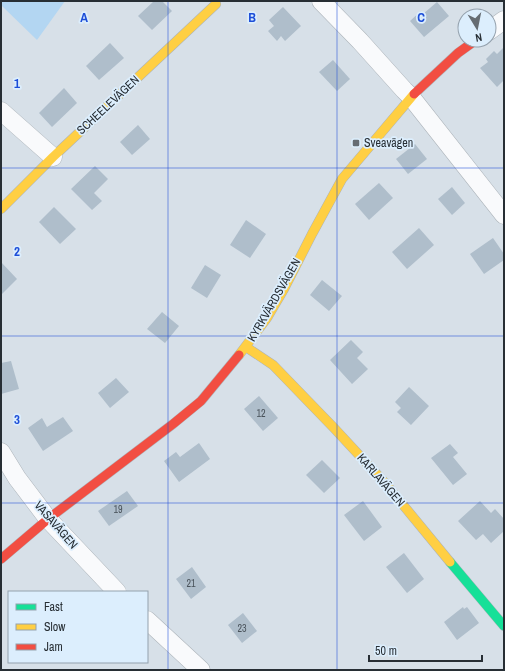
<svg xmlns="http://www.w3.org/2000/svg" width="505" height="671" viewBox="0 0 505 671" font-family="'Archivo Narrow',sans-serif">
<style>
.green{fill:#b3d6f2}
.building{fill:#afbecb}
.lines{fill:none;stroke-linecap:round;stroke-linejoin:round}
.street-casing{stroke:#adb4ba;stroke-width:19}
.fast-casing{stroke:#adb4ba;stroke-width:10}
.slow-casing{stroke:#adb4ba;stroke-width:10}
.jam-casing{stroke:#adb4ba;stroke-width:10}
.street{stroke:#f9fafc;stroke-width:18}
.fast{stroke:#16e098;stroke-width:9}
.slow{stroke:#ffcf43;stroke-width:9}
.jam{stroke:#f24e42;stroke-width:9}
.grid{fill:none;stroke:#1d4ed8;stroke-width:1;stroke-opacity:0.55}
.poi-dot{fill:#656c73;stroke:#dceefd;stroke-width:1.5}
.labels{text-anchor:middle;stroke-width:3.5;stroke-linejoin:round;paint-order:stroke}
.number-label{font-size:10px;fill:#49525a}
.street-label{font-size:12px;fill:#272e34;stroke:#dceefd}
.poi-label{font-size:12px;fill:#272e34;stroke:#dceefd;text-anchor:start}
.grid-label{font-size:13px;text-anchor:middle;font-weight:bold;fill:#1d4ed8;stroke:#dceefd;stroke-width:3.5;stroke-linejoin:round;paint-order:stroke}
</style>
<rect width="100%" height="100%" fill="#d7e0e8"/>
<path class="green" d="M1,1H65L37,40L1,5Z"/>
<g class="building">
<path d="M154,1H162L172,11L152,30L138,16Z"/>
<path d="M437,2L449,16L424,37L410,21L421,11L423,14Z"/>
<path d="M283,7L301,26L285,41L281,36L277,41L268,31L274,26L269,20Z"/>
<path d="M110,43L124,58L99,80L86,66Z"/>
<path d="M504,47V80L497,87L480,68L488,62L486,59L494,51L497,54Z"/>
<path d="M333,60L350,79L337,91L319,72Z"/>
<path d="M64,88L77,103L52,127L39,113Z"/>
<path d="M138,125L150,139L132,155L120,142Z"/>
<path d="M415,144L427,159L408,174L396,159Z"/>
<path d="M95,166L108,179L94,193L102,201L92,210L71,189Z"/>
<path d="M379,183L393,198L369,220L355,204Z"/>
<path d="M452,187L465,203L452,215L438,199Z"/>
<path d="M54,207L76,229L60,244L39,222Z"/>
<path d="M246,220L266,234L250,258L230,245Z"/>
<path d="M419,228L434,245L407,269L392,252Z"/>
<path d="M493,238L504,254V260L484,274L470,254Z"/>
<path d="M1,262L17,279L1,295Z"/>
<path d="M205,265L221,275L207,298L191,288Z"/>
<path d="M322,280L342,296L329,311L310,295Z"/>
<path d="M162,312L179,326L165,343L147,329Z"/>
<path d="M351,340L363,352L357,358L368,369L352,384L330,360Z"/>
<path d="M11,361L19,389L1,394V363Z"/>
<path d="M116,378L129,392L110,408L98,393Z"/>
<path d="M409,387L429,406L411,425L397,412L401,408L395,402Z"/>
<path d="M259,396L278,418L263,431L244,409Z"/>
<path d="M63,417L73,431L43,451L28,428L42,418L47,427Z"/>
<path d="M199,443L210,459L179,482L164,461L176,452L180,457Z"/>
<path d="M450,444L458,453L453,457L467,474L453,485L431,458Z"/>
<path d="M322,460L340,478L324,493L306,475Z"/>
<path d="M127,491L138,506L109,526L98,511Z"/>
<path d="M363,501L382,527L364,541L344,515Z"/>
<path d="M480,501L491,513L495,509L504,519V531L491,543L483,534L476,540L458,521Z"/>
<path d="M404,553L424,579L407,593L386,567Z"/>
<path d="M192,567L206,587L191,599L176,579Z"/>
<path d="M463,607L464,609L467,607L479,623L457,640L444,622Z"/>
<path d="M243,613L257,631L242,643L228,625Z"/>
</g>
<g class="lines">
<g class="street-casing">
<g id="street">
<path d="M321,1L360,41L404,90L411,97L504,215"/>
<path d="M489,31L504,20"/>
<path d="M1,111L53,157"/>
<path d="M1,452L17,478L48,519L117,592"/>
<path d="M147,620L201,670"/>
</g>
</g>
<g class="fast-casing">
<path id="fast" d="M450,562L504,626"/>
</g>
<g class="slow-casing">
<g id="slow">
<path d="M1,209L53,157L216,4"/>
<path d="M246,347L273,365L334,428L385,483L450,562"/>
<path d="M239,355L267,318L284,289L312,234L342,179L414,94"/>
</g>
</g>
<g class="jam-casing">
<g id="jam">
<path d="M414,94L458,53L476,40"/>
<path d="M1,559L48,519L173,424L201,401L239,355"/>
</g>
</g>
<use href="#street" class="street"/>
<use href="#fast" class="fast"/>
<use href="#slow" class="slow"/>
<use href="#jam" class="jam"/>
</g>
<path class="grid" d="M168,1V670M337,1V670M1,168H504M1,336H504M1,503H504"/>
<rect class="poi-dot" x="352" y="139" width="8" height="8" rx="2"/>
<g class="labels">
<g class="number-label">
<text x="261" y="417">12</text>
<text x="118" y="513">19</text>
<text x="191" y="587">21</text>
<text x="242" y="632">23</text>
</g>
<g class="street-label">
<text transform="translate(108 105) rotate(-43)" y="4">SCHEELEVÄGEN</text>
<text transform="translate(274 300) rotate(-60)" y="4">KYRKVÄRDSVÄGEN</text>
<text transform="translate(381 480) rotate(49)" y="4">KARLAVÄGEN</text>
<text transform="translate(56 525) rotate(49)" y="4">VASAVÄGEN</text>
</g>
<g class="poi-label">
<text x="364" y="147">Sveavägen</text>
</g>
</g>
<g class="grid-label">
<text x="84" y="22">A</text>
<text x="252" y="22">B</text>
<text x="421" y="22">C</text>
<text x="17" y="88">1</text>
<text x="17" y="256">2</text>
<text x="17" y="424">3</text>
</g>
<rect width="505" height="671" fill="none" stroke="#272e34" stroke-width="4"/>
<rect x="8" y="591" width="140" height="72" fill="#dceefd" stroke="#94a1ad"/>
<rect x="16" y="604" width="20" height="6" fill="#16e098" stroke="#94a1ad"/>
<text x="44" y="611" font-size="12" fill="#272e34">Fast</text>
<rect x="16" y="624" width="20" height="6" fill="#ffcf43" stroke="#94a1ad"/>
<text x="44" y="631" font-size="12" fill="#272e34">Slow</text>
<rect x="16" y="644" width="20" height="6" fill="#f24e42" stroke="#94a1ad"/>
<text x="44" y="651" font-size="12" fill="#272e34">Jam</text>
<g transform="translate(477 28) rotate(170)"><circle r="19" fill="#dceefd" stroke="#94a1ad"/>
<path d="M0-3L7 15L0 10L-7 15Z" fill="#656c73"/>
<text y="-6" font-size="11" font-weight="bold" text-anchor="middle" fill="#272e34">N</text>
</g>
<path d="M369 655v6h113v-6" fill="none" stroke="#272e34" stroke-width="2"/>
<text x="375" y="655" font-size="12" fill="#272e34" stroke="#dceefd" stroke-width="3" paint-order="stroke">50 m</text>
</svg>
